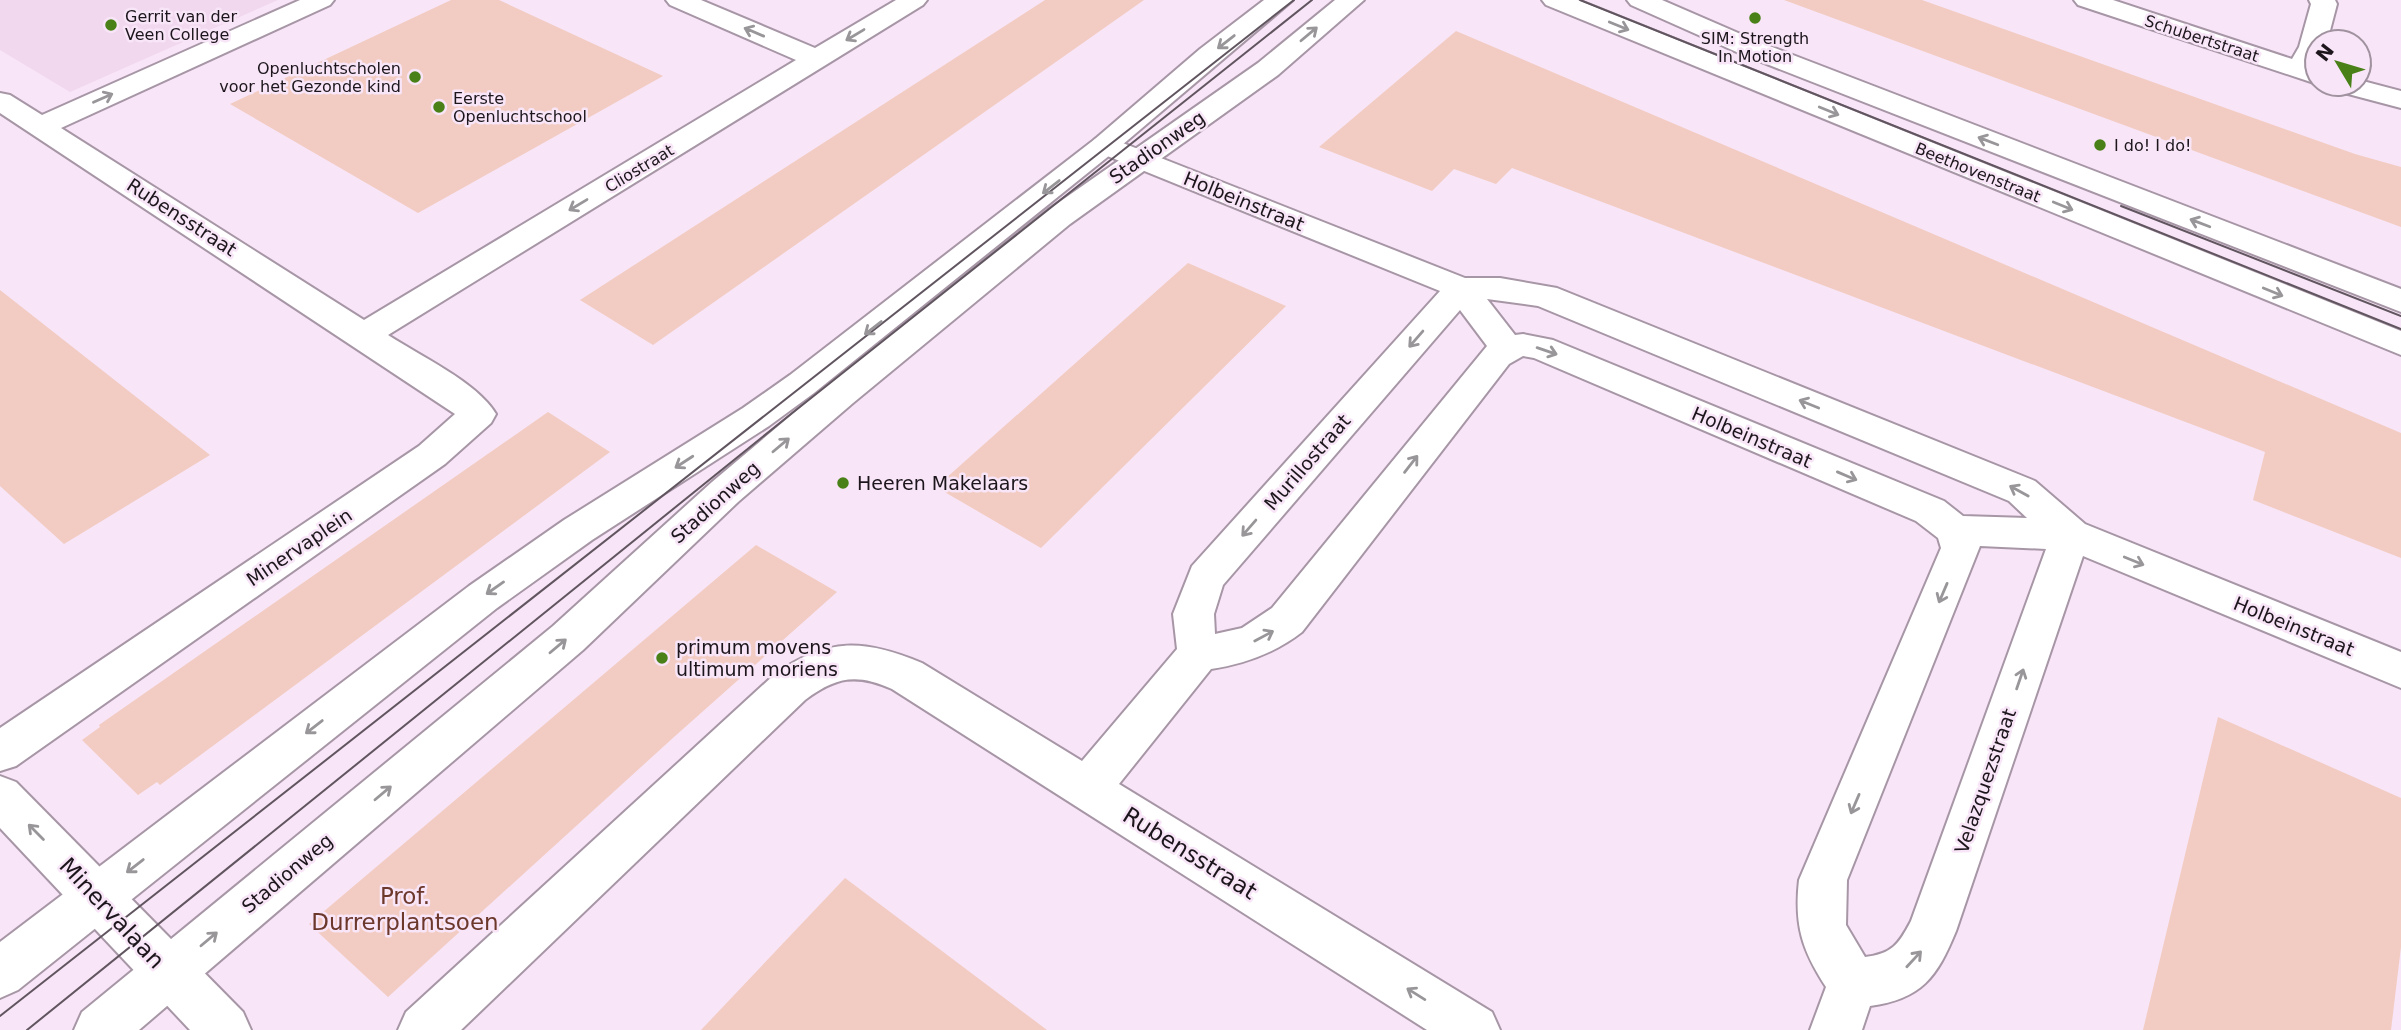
<svg xmlns="http://www.w3.org/2000/svg" width="2401" height="1030" viewBox="0 0 2401 1030" font-family="'DejaVu Sans',sans-serif">
<style>
.built{fill:#f1d8ef}
.green{fill:#f2ccc2}
.lines{fill:none;stroke-linecap:round;stroke-linejoin:round}
.minor-casing{stroke:#a796a6;stroke-width:4}
.secondary-casing{stroke:#a796a6;stroke-width:4}
.minor{fill:#fff;fill-rule:evenodd}
.secondary{fill:#fff;fill-rule:evenodd}
.tram{stroke:#615660;stroke-width:2}
.oneway{stroke:#999699}
.poi-dot{fill:#498017;stroke:#f8e5f7;stroke-width:2.5}
.labels{text-anchor:middle;stroke-width:5;stroke-linejoin:round;paint-order:stroke}
.far-poi-label{font-size:16px;fill:#1c161c;stroke:#f8e5f7;text-anchor:start}
.far-street-label{font-size:16px;fill:#1c161c;stroke:#f8e5f7}
.street-label{font-size:19px;fill:#1c161c;stroke:#f8e5f7}
.poi-label{font-size:19px;fill:#1c161c;stroke:#f8e5f7;text-anchor:start}
.near-street-label{font-size:23px;fill:#1c161c;stroke:#f8e5f7}
.near-park-label{font-size:23px;fill:#6b382b;stroke:#f8e5f7}
</style>
<rect width="100%" height="100%" fill="#f8e5f7"/>
<path class="built" d="M0,0H278L70,92L0,50Z"/>
<g class="green">
<path d="M451,0H499L663,76L418,213L230,104Z"/>
<path d="M1045,0H1144L653,345L580,300Z"/>
<path d="M1784,0H1922L2355,154L2401,167V227Z"/>
<path d="M1456,31L2401,433V558L2253,500L2265,452L1512,168L1496,184L1454,169L1432,191L1319,147Z"/>
<path d="M1188,263L1286,306L1041,548L936,487Z"/>
<path d="M0,290L210,455L64,544L0,486Z"/>
<path d="M548,412L610,452L160,785L157,782L138,795L82,740L100,727L99,725Z"/>
<path d="M756,545L837,592L674,737L388,997L309,924Z"/>
<path d="M2218,717L2401,798V947L2391,1030H2143Z"/>
<path d="M845,878L1047,1030H701Z"/>
</g>
<g class="lines">
<g class="minor-casing">
<g id="minor">
<path d="M300,0H334L330,5L61,128L364,320L796,60L670,5L666,0H701L815,48L896,0H927L923,5L388,335C420,356 477,382 496,414L491,423L445,464L16,766L0,771V728L419,446L455,414L0,113V93L10,95L42,115Z"/>
<path d="M2074,0H2113L2292,59L2299,47L2311,4L2309,0H2335L2337,4L2327,42H2317V84L2078,5Z"/>
<path d="M2359,80L2401,91V108L2333,90L2329,84H2359Z"/>
<path d="M1105,136L1465,278H1500L1557,288L2035,481L2085,524L2401,652V688L2083,556L1956,931C1937,977 1922,999 1870,1006L1862,1030H1810L1826,987C1802,950 1794,925 1799,880L1941,548L1938,538L1916,521L1534,358L1523,356L1509,364L1302,632C1275,653 1244,664 1211,669L1119,784L1492,1012L1500,1030H1427L892,689C856,673 836,677 805,700L461,1030H398L406,1012L775,674C828,637 864,639 922,663L1082,761L1177,649L1173,614L1192,566L1440,291L1095,151L1090,145L1095,139ZM1487,299L1538,306L2009,501L2027,518L1963,516L1944,501L1553,340L1523,334L1515,335ZM1460,310L1487,346L1272,608L1242,628L1215,634L1214,614L1223,585ZM1980,546L2046,549L1911,921C1899,944 1892,954 1865,957L1846,925L1847,880Z"/>
<path d="M0,776L16,782L243,1012L251,1030H190L0,828Z"/>
</g>
</g>
<g class="secondary-casing">
<g id="secondary">
<path d="M1264,0H1293L1115,151L814,393L769,426L592,540L497,608L18,990L0,998V942L469,586L564,520L743,408L790,375L1095,139L1200,49Z"/>
<path d="M1335,0H1364L1278,75L1070,224L853,403L738,502L583,650L139,1030H74L82,1012L553,626L712,482L827,385L1048,210L1258,63Z"/>
<path d="M1542,0H1578L2401,331V355L1546,5Z"/>
<path d="M1627,0H1662L1759,42L2401,289V312L1741,54L1631,5Z"/>
</g>
</g>
<use href="#minor" class="minor"/>
<use href="#secondary" class="secondary"/>
<g class="tram">
<path d="M1580,0L2401,329"/>
<path d="M2121,206L2401,316"/>
<path d="M0,1016L1294,0"/>
<path d="M27,1030L791,414L1312,0"/>
</g>
</g>
<defs><path id="oneway-shaft" d="M-6 0H5M1.5-3L5.5 0L1.5 3" fill="none" stroke-width="1.6" stroke-linecap="round" stroke-linejoin="round" transform="scale(1.75)"/></defs>
<g class="oneway">
<use href="#oneway-shaft" transform="translate(1619 26) rotate(22)"/>
<use href="#oneway-shaft" transform="translate(754 32) rotate(-157)"/>
<use href="#oneway-shaft" transform="translate(1309 34) rotate(-40)"/>
<use href="#oneway-shaft" transform="translate(855 35) rotate(149)"/>
<use href="#oneway-shaft" transform="translate(1226 42) rotate(142)"/>
<use href="#oneway-shaft" transform="translate(103 98) rotate(-24)"/>
<use href="#oneway-shaft" transform="translate(1829 111) rotate(22)"/>
<use href="#oneway-shaft" transform="translate(1988 141) rotate(-159)"/>
<use href="#oneway-shaft" transform="translate(1051 187) rotate(142)"/>
<use href="#oneway-shaft" transform="translate(578 205) rotate(149)"/>
<use href="#oneway-shaft" transform="translate(2063 206) rotate(22)"/>
<use href="#oneway-shaft" transform="translate(2200 223) rotate(-159)"/>
<use href="#oneway-shaft" transform="translate(2273 292) rotate(22)"/>
<use href="#oneway-shaft" transform="translate(873 328) rotate(142)"/>
<use href="#oneway-shaft" transform="translate(1416 339) rotate(131)"/>
<use href="#oneway-shaft" transform="translate(1547 351) rotate(19)"/>
<use href="#oneway-shaft" transform="translate(1809 404) rotate(-158)"/>
<use href="#oneway-shaft" transform="translate(781 445) rotate(-40)"/>
<use href="#oneway-shaft" transform="translate(684 462) rotate(147)"/>
<use href="#oneway-shaft" transform="translate(1411 464) rotate(-52)"/>
<use href="#oneway-shaft" transform="translate(1847 476) rotate(23)"/>
<use href="#oneway-shaft" transform="translate(2019 491) rotate(-151)"/>
<use href="#oneway-shaft" transform="translate(1249 528) rotate(131)"/>
<use href="#oneway-shaft" transform="translate(2134 561) rotate(22)"/>
<use href="#oneway-shaft" transform="translate(495 588) rotate(145)"/>
<use href="#oneway-shaft" transform="translate(1943 593) rotate(113)"/>
<use href="#oneway-shaft" transform="translate(1264 636) rotate(-28)"/>
<use href="#oneway-shaft" transform="translate(558 646) rotate(-40)"/>
<use href="#oneway-shaft" transform="translate(2020 679) rotate(-71)"/>
<use href="#oneway-shaft" transform="translate(314 727) rotate(142)"/>
<use href="#oneway-shaft" transform="translate(383 793) rotate(-40)"/>
<use href="#oneway-shaft" transform="translate(1855 804) rotate(113)"/>
<use href="#oneway-shaft" transform="translate(36 832) rotate(-135)"/>
<use href="#oneway-shaft" transform="translate(135 866) rotate(142)"/>
<use href="#oneway-shaft" transform="translate(209 939) rotate(-40)"/>
<use href="#oneway-shaft" transform="translate(1914 959) rotate(-47)"/>
<use href="#oneway-shaft" transform="translate(1416 994) rotate(-148)"/>
</g>
<g class="poi-dot">
<circle cx="1755" cy="18" r="7"/>
<circle cx="111" cy="25" r="7"/>
<circle cx="415" cy="77" r="7"/>
<circle cx="439" cy="107" r="7"/>
<circle cx="2100" cy="145" r="7"/>
<circle cx="843" cy="483" r="7"/>
<circle cx="662" cy="658" r="7"/>
</g>
<g class="labels">
<g class="far-poi-label">
<text x="125" y="22">Gerrit van der<tspan x="125" dy="18">Veen College</tspan></text>
<text x="1755" y="44" text-anchor="middle">SIM: Strength<tspan x="1755" dy="18">In Motion</tspan></text>
<text x="401" y="74" text-anchor="end">Openluchtscholen<tspan x="401" dy="18">voor het Gezonde kind</tspan></text>
<text x="453" y="104">Eerste<tspan x="453" dy="18">Openluchtschool</tspan></text>
<text x="2114" y="151">I do! I do!</text>
</g>
<g class="far-street-label">
<text transform="translate(2202 38) rotate(18)" y="6">Schubertstraat</text>
<text transform="translate(639 168) rotate(-31)" y="6">Cliostraat</text>
<text transform="translate(1978 172) rotate(22)" y="6">Beethovenstraat</text>
</g>
<g class="street-label">
<text transform="translate(1157 147) rotate(-35)" y="7">Stadionweg</text>
<text transform="translate(1244 201) rotate(22)" y="7">Holbeinstraat</text>
<text transform="translate(182 217) rotate(33)" y="7">Rubensstraat</text>
<text transform="translate(1752 437) rotate(23)" y="7">Holbeinstraat</text>
<text transform="translate(1307 462) rotate(-49)" y="7">Murillostraat</text>
<text transform="translate(715 502) rotate(-42)" y="7">Stadionweg</text>
<text transform="translate(299 547) rotate(-34)" y="7">Minervaplein</text>
<text transform="translate(2294 626) rotate(22)" y="7">Holbeinstraat</text>
<text transform="translate(1985 781) rotate(-71)" y="7">Velazquezstraat</text>
<text transform="translate(287 873) rotate(-40)" y="7">Stadionweg</text>
</g>
<g class="poi-label">
<text x="857" y="490">Heeren Makelaars</text>
<text x="676" y="654">primum movens<tspan x="676" dy="22">ultimum moriens</tspan></text>
</g>
<g class="near-street-label">
<text transform="translate(1190 853) rotate(32)" y="8">Rubensstraat</text>
<text transform="translate(112 913) rotate(47)" y="8">Minervalaan</text>
</g>
<g class="near-park-label">
<text x="405" y="904">Prof.<tspan x="405" dy="26">Durrerplantsoen</tspan></text>
</g>
</g>
<g transform="translate(2338 63) rotate(308)"><circle r="33" fill="#f8e5f7" stroke="#a0929f" stroke-width="2"/>
<path d="M0-5L12 26L0 18L-12 26Z" fill="#498017"/>
<text y="-10" font-size="19" font-weight="bold" text-anchor="middle" fill="#1c161c">N</text>
</g>
</svg>
